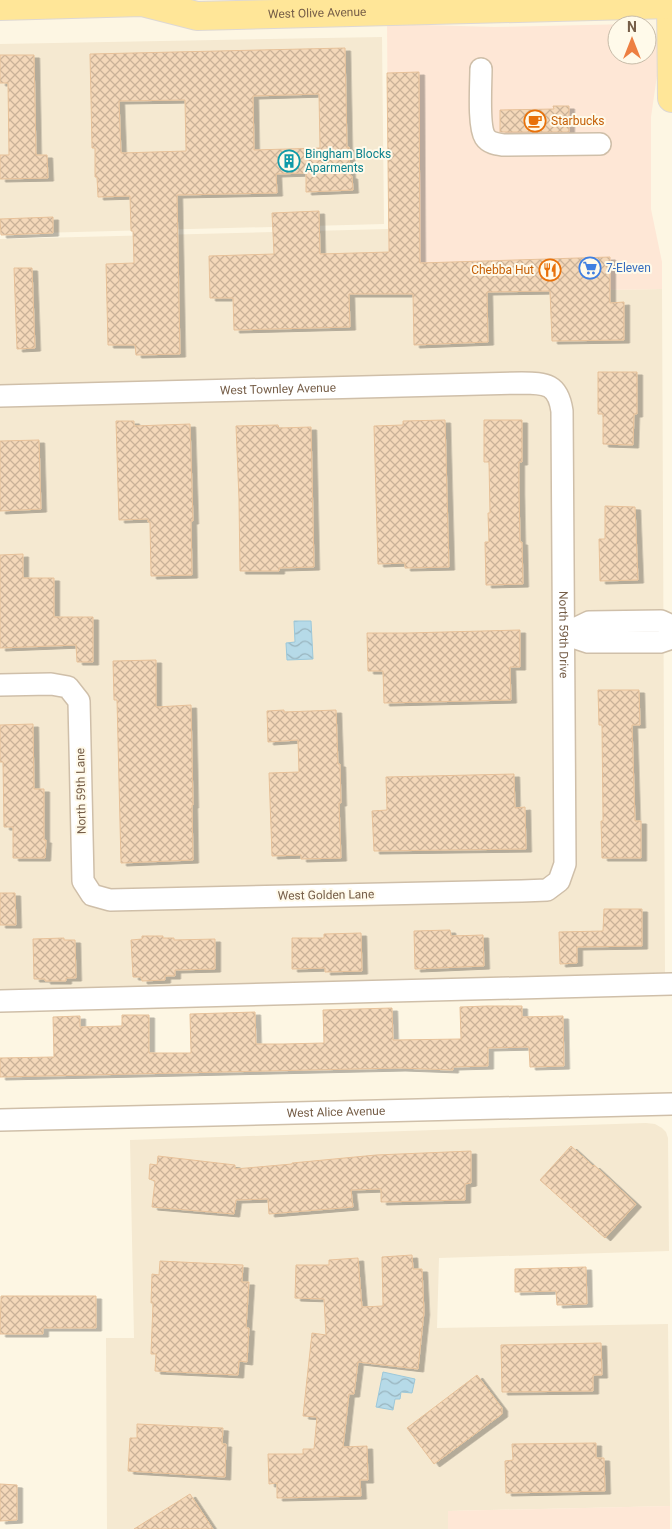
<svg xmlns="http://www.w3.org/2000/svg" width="672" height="1529" viewBox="0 0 672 1529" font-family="Roboto,sans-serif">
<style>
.residential{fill:#f5e9d1}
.commercial{fill:#fee7d6}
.water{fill:url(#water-waves);stroke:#9cc8da}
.building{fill:url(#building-cross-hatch);stroke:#e7c199;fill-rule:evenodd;filter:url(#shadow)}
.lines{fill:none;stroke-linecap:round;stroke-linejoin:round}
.minor-casing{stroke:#cfbfa9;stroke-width:24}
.major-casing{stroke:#ded8d3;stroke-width:30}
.minor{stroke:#fff;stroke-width:21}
.major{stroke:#ffe698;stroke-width:28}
.labels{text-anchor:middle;stroke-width:4;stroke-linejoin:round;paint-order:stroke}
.street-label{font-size:12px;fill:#765e48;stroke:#fffaea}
.food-label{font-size:12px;fill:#c56008;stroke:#fffaea;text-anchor:start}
.culture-label{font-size:12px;fill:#0d838f;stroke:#fffaea;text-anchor:start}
.shop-label{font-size:12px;fill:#366cbe;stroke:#fffaea;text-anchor:start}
</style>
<defs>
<pattern id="water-waves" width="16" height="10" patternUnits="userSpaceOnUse" patternTransform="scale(1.25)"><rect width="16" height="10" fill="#b6dae8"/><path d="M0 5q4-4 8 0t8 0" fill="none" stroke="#99b4be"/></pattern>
<pattern id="building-cross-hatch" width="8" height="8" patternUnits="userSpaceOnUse" patternTransform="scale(1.25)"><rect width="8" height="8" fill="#f4d8b9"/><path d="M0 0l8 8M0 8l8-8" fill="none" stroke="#cab298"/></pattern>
<filter id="shadow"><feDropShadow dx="5.5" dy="3" stdDeviation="0" flood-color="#0004"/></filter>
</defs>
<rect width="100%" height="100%" fill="#fdf6e3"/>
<g class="residential">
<path d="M382,37L384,224L0,234V44Z"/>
<path d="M388,229L389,294L662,289L665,976L0,991V239Z"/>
<path d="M646,1123L655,1124L662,1128L666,1132L668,1138L669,1251L439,1258L437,1328L668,1324L670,1506L448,1511V1529H107L106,1338H134L130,1140Z"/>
</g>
<g class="commercial">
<path d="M387,20L427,25L494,27L632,24L639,25H617V55H647V28L649,29L657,43L660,55L651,117V209L662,262V289L389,294Z"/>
<path d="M670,1506V1529H448V1511Z"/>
</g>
<g class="water">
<path d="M294,621H311L313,659L287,660L286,643L295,642Z"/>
<path d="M383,1372L415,1379L412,1393L401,1392L400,1399H395L393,1410L376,1407Z"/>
</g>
<g class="building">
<path d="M345,48L347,148L349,147L350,176H352L353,190L306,192V173L276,174L277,193L177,195L180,354L136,355L135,345H108L106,264L134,263L133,231H131L130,196L98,197L97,177H95V148H92L90,54ZM319,94L320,148L254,150L253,96ZM185,100L186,151L121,153L119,101Z"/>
<path d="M0,55H34L36,155H47L48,178L0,179V155H9L8,83H0Z"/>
<path d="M419,72L420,263L610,257V303L624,302V340L552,341L550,291L487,292L488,342L414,345L413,294H349L350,327L234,330L233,298H210L209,256L274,254L272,213L319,211L320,254L389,252L387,73Z"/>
<path d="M553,106H569V132H500V110L554,109Z"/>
<path d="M53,217V233L1,235L0,219Z"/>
<path d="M14,268H32L35,348L17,349Z"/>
<path d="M598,372H637V414H634L633,445L603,444V414H598Z"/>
<path d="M445,420L449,567L405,568V563L378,564L374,426L403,425V421Z"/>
<path d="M484,420H522V462H519V491L520,542H522L523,584L486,585L485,542H489L488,513H490L489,462H484Z"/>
<path d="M116,421H134V426L190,424L193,521H191L192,575L151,576L150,522H148V519L119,520Z"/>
<path d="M278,425L279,428L311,427L314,567L279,568V571H240L239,499L236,426Z"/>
<path d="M39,440L41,509L0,511V441Z"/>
<path d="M605,506L635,507L638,580L600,581L599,539H605Z"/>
<path d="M23,554V578H54V617H93V662H77L76,645L0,648V555Z"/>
<path d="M520,630V667H510L511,700L384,703L383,671H368L367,633H407Z"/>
<path d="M156,660V707L191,705L193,805H192L193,860L121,863L117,700H114L113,661Z"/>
<path d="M598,690H639L640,725H632L635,821H641V858H602L601,821H603L602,725H599Z"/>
<path d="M284,710V712L336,710L338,764H340L341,803H339L341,858L301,859V855L272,856L269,773L299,772L298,740L268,742L267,711Z"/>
<path d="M33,724L34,789H44V840H46L45,858H13V827H4L3,762H0V725Z"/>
<path d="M514,774L515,808L525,807L526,849L374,851L372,811L387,810L386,777Z"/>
<path d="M0,893H15L16,925H0Z"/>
<path d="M604,909H642V946L577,947V963L560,964L559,932L603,931Z"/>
<path d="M450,930L451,936L483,935L484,966L415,969L414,931Z"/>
<path d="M361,933L362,971L325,972V968L292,969V938H324V934Z"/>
<path d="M142,936H163V938H174V940L215,939V969L175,970V976H165V980L142,981L141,977H133L131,940L142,939Z"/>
<path d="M64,938V940H75L76,978H66V981H45V979H34L33,939Z"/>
<path d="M487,1006H522V1017L563,1016L564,1066L530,1067L529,1047L488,1048V1066L453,1067V1070L400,1068L0,1077V1058L54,1057L53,1017L80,1016V1027L122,1026V1015H149V1053H191L190,1014L255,1012L256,1044H283L324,1043L323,1010L392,1008L393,1040L461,1039L460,1007Z"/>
<path d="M571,1146L593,1166L594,1165L636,1204L605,1238L540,1180Z"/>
<path d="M471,1151V1183L465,1184V1200L381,1202V1189L351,1190L353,1207L269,1214L268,1199L236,1200L234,1214L152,1207L155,1181L149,1179L150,1164L157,1165L158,1156L235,1165V1169L292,1164V1163L376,1155Z"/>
<path d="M412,1255L413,1269H422L424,1312L418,1369L358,1362L354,1394H349L343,1447L367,1446L368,1480H360L361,1496L277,1498V1483L269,1484L268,1454H303V1449H314L317,1417L303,1416L312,1333L326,1335L324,1299L295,1298L296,1265H329V1260L358,1258L362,1307L383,1306L382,1257Z"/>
<path d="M160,1261L243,1265L242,1282H249L246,1328H249L247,1362L239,1361L238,1375L155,1371L156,1354H151L153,1303H151L152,1274L159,1275Z"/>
<path d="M586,1267L587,1304L557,1305L556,1291L515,1292V1269Z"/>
<path d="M1,1296H96V1328H43V1334H0Z"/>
<path d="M601,1343L602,1375H593V1391L502,1392L501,1345Z"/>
<path d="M477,1375L502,1408V1414L434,1464L407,1428Z"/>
<path d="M137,1424L223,1428L222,1444H226L225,1477L128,1471L130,1438H137Z"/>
<path d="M596,1443V1458H604L605,1491L506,1493L505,1461L513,1460L512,1444Z"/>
<path d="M0,1484L17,1485V1520L0,1521Z"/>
<path d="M190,1494L213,1529H134Z"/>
</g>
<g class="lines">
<g class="minor-casing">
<g id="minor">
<path d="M481,69C481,84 478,126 485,137C489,143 496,144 503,145L600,144"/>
<path id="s1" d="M0,396L522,383C546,383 558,384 562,411L565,864L559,881L547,890L522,891L110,900L92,895L83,881L79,701L68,687L51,684L0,685"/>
<path d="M564,634L589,622L661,621L672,626"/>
<path d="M564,634L588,642H660L672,638"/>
<path d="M0,1001L672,984"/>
<path id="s2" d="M0,1120L672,1104"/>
</g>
</g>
<g class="major-casing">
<g id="major">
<path d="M671,0L672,98"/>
<path id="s3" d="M0,6L142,2L197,16L672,4"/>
</g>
</g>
<use href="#minor" class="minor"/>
<use href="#major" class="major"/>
</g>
<defs>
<g id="cafe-ring" transform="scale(1.125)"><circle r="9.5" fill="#fffaea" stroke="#e8710a" stroke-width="1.5"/><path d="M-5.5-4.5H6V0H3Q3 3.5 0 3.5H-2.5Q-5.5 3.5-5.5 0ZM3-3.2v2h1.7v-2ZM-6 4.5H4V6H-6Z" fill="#e8710a"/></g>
<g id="building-ring" transform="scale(1.125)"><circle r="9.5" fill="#fffaea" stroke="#0f9aa8" stroke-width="1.5"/><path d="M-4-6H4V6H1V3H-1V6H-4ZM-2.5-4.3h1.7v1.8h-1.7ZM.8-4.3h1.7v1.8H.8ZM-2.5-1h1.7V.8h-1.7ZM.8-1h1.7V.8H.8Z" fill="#0f9aa8"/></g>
<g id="supermarket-ring" transform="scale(1.125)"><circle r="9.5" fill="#fffaea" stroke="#3f7fe0" stroke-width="1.5"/><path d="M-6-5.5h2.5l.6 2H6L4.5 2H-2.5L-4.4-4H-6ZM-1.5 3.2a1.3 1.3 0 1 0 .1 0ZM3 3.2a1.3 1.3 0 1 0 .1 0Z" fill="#3f7fe0"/></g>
<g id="restaurant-ring" transform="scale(1.125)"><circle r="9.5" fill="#fffaea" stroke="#e8710a" stroke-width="1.5"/><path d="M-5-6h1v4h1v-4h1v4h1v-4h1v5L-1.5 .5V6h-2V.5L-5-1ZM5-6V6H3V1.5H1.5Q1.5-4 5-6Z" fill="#e8710a"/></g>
</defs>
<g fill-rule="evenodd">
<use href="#cafe-ring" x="535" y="121"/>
<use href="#building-ring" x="289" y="161"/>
<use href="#supermarket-ring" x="590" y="268"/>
<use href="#restaurant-ring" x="550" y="270"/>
</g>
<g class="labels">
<g class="street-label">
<text dy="4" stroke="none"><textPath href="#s3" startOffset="319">West Olive Avenue</textPath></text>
<text dy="4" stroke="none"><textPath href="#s1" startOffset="278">West Townley Avenue</textPath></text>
<text dy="4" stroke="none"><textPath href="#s1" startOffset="802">North 59th Drive</textPath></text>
<text transform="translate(81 791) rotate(-91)" y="4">North 59th Lane</text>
<text transform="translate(326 895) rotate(-1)" y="4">West Golden Lane</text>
<text dy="4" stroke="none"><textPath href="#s2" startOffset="336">West Alice Avenue</textPath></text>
</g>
<g class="food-label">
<text x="551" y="125">Starbucks</text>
<text x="534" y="274" text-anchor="end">Chebba Hut</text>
</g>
<g class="culture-label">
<text x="305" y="158">Bingham Blocks<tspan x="305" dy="14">Aparments</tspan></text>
</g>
<g class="shop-label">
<text x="606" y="272">7-Eleven</text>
</g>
</g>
<g transform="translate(632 40)"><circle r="24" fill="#fffaea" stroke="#c8bca9"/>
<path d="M0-4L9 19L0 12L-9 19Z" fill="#ed7f42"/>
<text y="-8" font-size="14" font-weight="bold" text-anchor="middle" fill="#765e48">N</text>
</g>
</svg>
